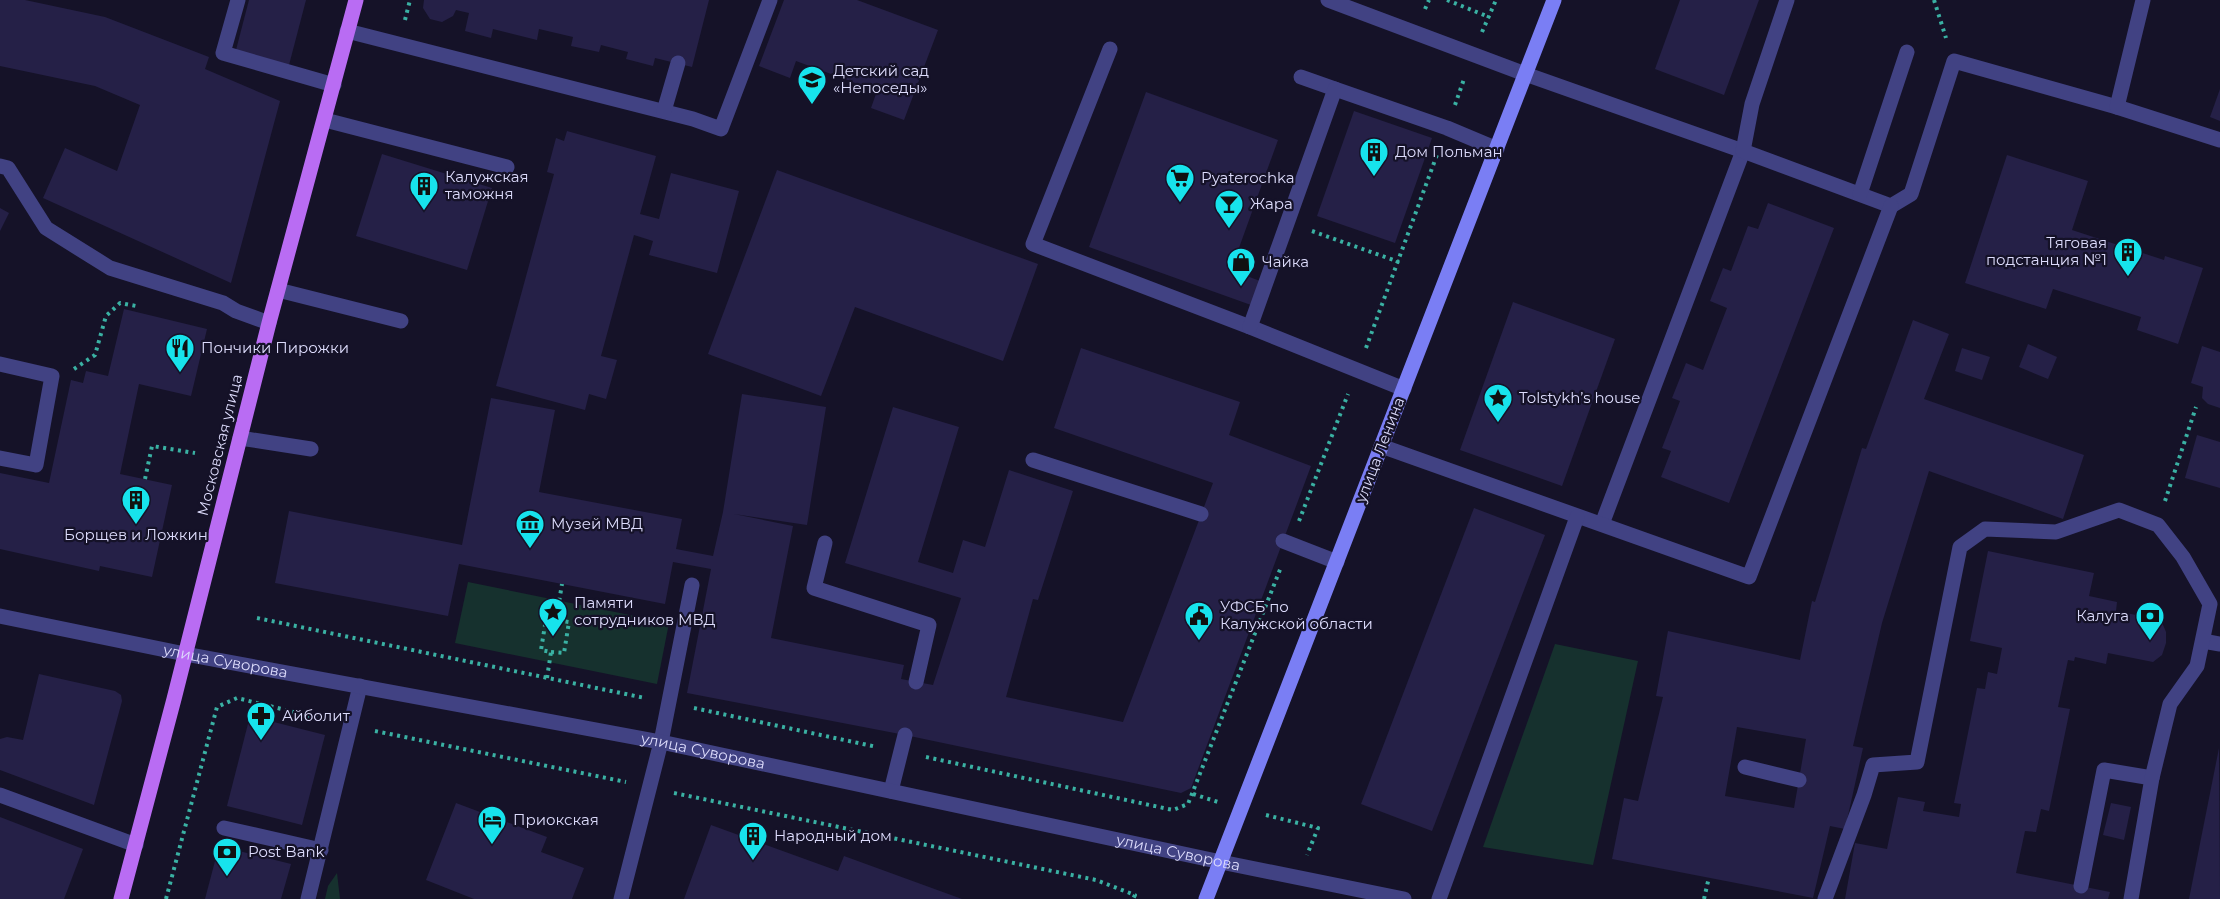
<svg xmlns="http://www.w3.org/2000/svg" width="2220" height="899" viewBox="0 0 2220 899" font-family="Montserrat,sans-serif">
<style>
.green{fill:#16312e}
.building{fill:#252047;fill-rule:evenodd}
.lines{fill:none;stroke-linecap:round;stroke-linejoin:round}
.path{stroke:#3ab1a3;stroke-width:4;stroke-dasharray:3 4.5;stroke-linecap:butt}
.service{stroke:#414283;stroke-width:15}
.tertiary{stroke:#414283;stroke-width:15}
.secondary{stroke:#7a7ef4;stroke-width:15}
.primary{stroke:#b96cf3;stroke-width:15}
.labels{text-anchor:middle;stroke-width:4.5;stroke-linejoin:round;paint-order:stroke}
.poi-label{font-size:15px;fill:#dddcfc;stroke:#151228;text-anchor:start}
.street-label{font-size:15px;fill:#dddcfc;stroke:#151228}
</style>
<rect width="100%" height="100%" fill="#151228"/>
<g class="green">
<path d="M468,582L669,623L657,684L455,643Z"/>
<path d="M1555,644L1638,661L1593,865L1483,847Z"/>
<path d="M337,873L340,899H325L328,886Z"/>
</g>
<g class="building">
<path d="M0,0H25L105,17L209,57L205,69L280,101L231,283L43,198L65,148L117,171L140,105L95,86L0,66Z"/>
<path d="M249,0H306L289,65L236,50Z"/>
<path d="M424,0H709L692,67L655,58L653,66L626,59L628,52L601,45L599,52L571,46L573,37L539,29L537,40L493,29L491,38L465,31L469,13L456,10L453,16L442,22L430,19L423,8Z"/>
<path d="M784,0H857L938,30L904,120L871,108L877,91L796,61L790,78L759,66Z"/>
<path d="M1680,0H1759L1724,95L1655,69Z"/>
<path d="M2220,89V121L2210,117Z"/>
<path d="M1146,92L1278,140L1231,270L1260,281L1251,305L1089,247Z"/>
<path d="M1354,111L1432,138L1395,243L1317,216Z"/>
<path d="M567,131L656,156L640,214L659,219L671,173L739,191L717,273L649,255L653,241L634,235L601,356L617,360L606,399L589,394L585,410L496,386L554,174L547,172L556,138L564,141Z"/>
<path d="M382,154L492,188L467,270L356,236Z"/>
<path d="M2007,155L2088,181L2072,230L2164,260L2165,256L2203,268L2178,344L2137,330L2141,317L2053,289L2046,309L1965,283Z"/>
<path d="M777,170L1038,264L1003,361L855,307L821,396L708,354Z"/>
<path d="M1768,203L1834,228L1729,503L1661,477L1671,451L1662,448L1680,401L1672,398L1686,363L1703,370L1727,308L1710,301L1723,268L1731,271L1748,226L1758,229Z"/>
<path d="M0,208L9,213L0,231Z"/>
<path d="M1513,302L1615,339L1562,486L1460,450Z"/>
<path d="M124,309L207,329L191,396L139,384L120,474L172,485L152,577L100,566L99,571L0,549V473L49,483L71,380L83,383L86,371L108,376Z"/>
<path d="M1913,320L1949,334L1924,399L2084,455L2063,519L1929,471L1882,623L1853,746L1863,748L1845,829L1830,826L1813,898L1612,859L1624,798L1638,801L1663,697L1656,696L1668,631L1800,660L1812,601L1815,602L1862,448L1866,449ZM1737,727L1806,739L1794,808L1725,796Z"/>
<path d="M2028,344L2057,357L2048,379L2019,367Z"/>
<path d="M2202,346L2220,352V408L2208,404L2202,398L2203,387L2191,383Z"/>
<path d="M1081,348L1240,402L1229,435L1311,466L1191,788L1181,793L905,735L687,693L711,569L673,562L665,604L459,564L448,616L275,583L289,511L462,545L491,398L555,410L539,492L682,519L676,549L713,556L723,512L742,394L826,407L807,525L734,514L793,526L771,638L904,665L901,679L933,685L961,598L845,563L893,407L959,427L918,562L953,573L963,540L985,547L1009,470L1073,491L1038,600L1033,599L1006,697L1123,722L1213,483L1054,428Z"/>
<path d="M1962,348L1990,357L1982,380L1955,371Z"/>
<path d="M2197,435L2220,442V488L2185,478Z"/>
<path d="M1474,508L1545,535L1432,831L1361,804Z"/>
<path d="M1988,551L2094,573L2089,596L2117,602L2116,611L2161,620L2166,632V643L2162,655L2153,662L2108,653L2106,664L2075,657L2074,661L2068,660L2058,707L2070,709L2049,811L2041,809L2036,832L2025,831L2016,873L2110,892L2108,899H1845L1855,843L1887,849L1898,797L1925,802L1923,811L1959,817L1961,804L1954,803L1977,688L1985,689L1988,672L1997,674L2002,648L1970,641Z"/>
<path d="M39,674L115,691L121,695L122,701L94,805L0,770V739L7,737L23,740Z"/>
<path d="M250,716L325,735L302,825L227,806Z"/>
<path d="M2219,748L2220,899H2189Z"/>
<path d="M456,803L547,837L541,852L584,868L572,899H474L426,880Z"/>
<path d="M2111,803L2131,807L2124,840L2103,835Z"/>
<path d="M0,817L83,849L64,899H0Z"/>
<path d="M711,825L838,871L844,856L962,899H684Z"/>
<path d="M219,846L291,864L281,899H205Z"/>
</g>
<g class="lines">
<g class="path">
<path d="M1447,0L1489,17"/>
<path d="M1934,0L1946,38"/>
<path d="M1425,9L1429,0"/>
<path d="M405,20L410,0"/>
<path d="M1482,32L1496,0"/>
<path d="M1455,105L1464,79"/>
<path d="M1312,231L1399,262"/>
<path d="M1366,348L1438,152"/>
<path d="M74,369L95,355L106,316L120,303L136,306"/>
<path d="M145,479L152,446L195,453"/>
<path d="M2165,501L2196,407"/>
<path d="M1299,521L1348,394"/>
<path d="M257,618L645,698"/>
<path d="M551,652L564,653L569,622L556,620"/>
<path d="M547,678L551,652L541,650L546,619L556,620L562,584"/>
<path d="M694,708L877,747"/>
<path d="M375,731L626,782"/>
<path d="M926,757L1173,810L1188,804L1281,567"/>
<path d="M674,793L1096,880L1135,895L1133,899"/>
<path d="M1193,794L1218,802"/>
<path d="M1266,815L1318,828L1307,855"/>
<path d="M166,899L217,707L237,698L326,720"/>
<path d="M1704,899L1709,877"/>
</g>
<g class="service">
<path d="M238,0L223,53L334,85"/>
<path d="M1328,0L1525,74L1743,151L1602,524"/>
<path d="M1787,0L1752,104L1743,151L1891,206L1911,194L1954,61L2117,107"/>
<path d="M2143,0L2117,107L2220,140"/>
<path d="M347,31L693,119L721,129L770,0"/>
<path d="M1110,49L1033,244L1250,327L1404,389"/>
<path d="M1301,77L1335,89"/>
<path d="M664,111L678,63"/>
<path d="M325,120L507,167"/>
<path d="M0,166L8,168L46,228L110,268L223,303L236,311L269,323"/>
<path d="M1860,194L1907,52"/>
<path d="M278,290L401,321"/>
<path d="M1250,327L1335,89L1447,128L1497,149"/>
<path d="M0,364L52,376L36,465L0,458"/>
<path d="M240,438L311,449"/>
<path d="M1381,446L1749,577L1891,206"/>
<path d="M1033,460L1201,514"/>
<path d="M1283,541L1337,562"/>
<path d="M825,543L814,588L929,625L916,682"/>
<path d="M2203,641L2220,644"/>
<path d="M1745,767L1799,780"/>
<path d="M891,791L905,735"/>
<path d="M0,795L136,845"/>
<path d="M224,828L321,850"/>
<path d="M2081,886L2104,770L2152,778"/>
<path d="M308,899L360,686"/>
<path d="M621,899L661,742L692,585"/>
<path d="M1439,899L1577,517"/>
<path d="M1825,899L1864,795L1873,765L1917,762L1960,547L1985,529L2056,532L2119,510L2158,525L2183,557L2210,604L2197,666L2170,704L2152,778L2131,899"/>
</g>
<path class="tertiary" id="s1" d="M0,616L185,654L661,742L1221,862L1404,899"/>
<path class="secondary" d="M1206,899L1554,0"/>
<path class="primary" d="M121,899L174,699L269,323L356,0"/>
</g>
<defs>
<g id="school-pin" transform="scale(1.5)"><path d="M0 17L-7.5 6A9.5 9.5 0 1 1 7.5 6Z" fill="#17e3ec" stroke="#151228"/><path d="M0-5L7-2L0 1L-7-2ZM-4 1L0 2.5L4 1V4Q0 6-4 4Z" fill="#111"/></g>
<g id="building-pin" transform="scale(1.5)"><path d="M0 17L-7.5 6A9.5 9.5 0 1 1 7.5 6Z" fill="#17e3ec" stroke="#151228"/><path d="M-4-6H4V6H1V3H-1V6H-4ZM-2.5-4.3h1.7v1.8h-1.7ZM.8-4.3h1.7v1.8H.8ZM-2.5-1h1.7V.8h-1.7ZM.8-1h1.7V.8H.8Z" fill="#111"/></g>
<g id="supermarket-pin" transform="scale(1.5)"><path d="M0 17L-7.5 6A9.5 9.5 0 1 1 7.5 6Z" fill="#17e3ec" stroke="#151228"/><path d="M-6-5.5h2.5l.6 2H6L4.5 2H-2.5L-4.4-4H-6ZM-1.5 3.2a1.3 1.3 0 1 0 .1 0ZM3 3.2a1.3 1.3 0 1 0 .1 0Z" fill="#111"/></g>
<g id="bar-pin" transform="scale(1.5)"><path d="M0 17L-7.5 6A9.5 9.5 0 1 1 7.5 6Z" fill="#17e3ec" stroke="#151228"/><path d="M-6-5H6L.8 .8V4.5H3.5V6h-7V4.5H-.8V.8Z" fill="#111"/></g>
<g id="shop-pin" transform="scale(1.5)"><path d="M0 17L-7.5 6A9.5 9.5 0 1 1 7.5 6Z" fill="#17e3ec" stroke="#151228"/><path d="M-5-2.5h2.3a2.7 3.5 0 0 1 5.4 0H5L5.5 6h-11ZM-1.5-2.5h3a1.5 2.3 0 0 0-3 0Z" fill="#111"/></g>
<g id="restaurant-pin" transform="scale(1.5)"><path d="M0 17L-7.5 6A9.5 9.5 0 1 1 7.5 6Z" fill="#17e3ec" stroke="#151228"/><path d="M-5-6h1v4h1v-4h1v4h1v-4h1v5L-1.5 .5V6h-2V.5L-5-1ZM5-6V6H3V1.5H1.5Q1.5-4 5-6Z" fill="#111"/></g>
<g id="sight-pin" transform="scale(1.5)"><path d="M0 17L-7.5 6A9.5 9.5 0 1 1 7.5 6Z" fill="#17e3ec" stroke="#151228"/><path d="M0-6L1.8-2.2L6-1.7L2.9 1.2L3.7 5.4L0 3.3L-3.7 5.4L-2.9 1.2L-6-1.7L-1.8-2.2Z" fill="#111"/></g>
<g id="museum-pin" transform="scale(1.5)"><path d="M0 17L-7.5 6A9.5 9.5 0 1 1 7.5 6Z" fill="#17e3ec" stroke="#151228"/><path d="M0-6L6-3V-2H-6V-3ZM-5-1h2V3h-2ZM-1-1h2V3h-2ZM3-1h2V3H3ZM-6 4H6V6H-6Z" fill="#111"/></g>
<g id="civic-pin" transform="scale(1.5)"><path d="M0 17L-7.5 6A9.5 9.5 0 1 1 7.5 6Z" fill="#17e3ec" stroke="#151228"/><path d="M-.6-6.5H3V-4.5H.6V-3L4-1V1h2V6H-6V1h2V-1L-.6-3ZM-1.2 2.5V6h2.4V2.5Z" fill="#111"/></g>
<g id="bank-pin" transform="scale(1.5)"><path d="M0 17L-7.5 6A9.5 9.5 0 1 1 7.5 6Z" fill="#17e3ec" stroke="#151228"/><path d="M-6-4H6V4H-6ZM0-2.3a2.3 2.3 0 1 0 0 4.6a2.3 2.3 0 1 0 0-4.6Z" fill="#111"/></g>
<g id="pharmacy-pin" transform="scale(1.5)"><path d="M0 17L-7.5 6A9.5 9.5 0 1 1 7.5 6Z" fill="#17e3ec" stroke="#151228"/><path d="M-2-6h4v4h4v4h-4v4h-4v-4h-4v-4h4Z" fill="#111"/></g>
<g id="hotel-pin" transform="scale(1.5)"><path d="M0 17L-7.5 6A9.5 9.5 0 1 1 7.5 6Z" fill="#17e3ec" stroke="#151228"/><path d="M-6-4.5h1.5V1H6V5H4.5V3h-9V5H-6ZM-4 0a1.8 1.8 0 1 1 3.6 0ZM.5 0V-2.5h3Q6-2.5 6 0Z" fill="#111"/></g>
</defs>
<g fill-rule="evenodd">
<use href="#school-pin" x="812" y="80"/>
<use href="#building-pin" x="1374" y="152"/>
<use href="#supermarket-pin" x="1180" y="178"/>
<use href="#building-pin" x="424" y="186"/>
<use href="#bar-pin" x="1229" y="204"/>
<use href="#building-pin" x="2128" y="252"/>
<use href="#shop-pin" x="1241" y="262"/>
<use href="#restaurant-pin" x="180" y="348"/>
<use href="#sight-pin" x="1498" y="398"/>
<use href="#building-pin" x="136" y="500"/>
<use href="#museum-pin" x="530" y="524"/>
<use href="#sight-pin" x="553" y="612"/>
<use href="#civic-pin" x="1199" y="616"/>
<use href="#bank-pin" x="2150" y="616"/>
<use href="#pharmacy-pin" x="261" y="716"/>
<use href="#hotel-pin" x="492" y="820"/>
<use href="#building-pin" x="753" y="836"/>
<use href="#bank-pin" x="227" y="852"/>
</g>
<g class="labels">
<g class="poi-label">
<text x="833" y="76">Детский сад<tspan x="833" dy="17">«Непоседы»</tspan></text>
<text x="1395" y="157">Дом Польман</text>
<text x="445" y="182">Калужская<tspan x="445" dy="17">таможня</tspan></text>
<text x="1201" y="183">Pyaterochka</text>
<text x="1250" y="209">Жара</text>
<text x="2107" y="248" text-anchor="end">Тяговая<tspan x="2107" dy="17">подстанция №1</tspan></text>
<text x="1262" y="267">Чайка</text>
<text x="201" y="353">Пончики Пирожки</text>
<text x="1519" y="403">Tolstykh’s house</text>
<text x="551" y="529">Музей МВД</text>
<text x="136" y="540" text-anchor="middle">Борщев и Ложкин</text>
<text x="574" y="608">Памяти<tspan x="574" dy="17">сотрудников МВД</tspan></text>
<text x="1220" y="612">УФСБ по<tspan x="1220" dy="17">Калужской области</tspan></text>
<text x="2129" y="621" text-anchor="end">Калуга</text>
<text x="282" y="721">Айболит</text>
<text x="513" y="825">Приокская</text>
<text x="774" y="841">Народный дом</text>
<text x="248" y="857">Post Bank</text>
</g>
<g class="street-label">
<text transform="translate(220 445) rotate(-76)" y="5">Московская улица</text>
<text transform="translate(1380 450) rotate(-69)" y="5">улица Ленина</text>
<text dy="5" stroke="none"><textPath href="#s1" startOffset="230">улица Суворова</textPath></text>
<text dy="5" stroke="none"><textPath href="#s1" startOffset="716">улица Суворова</textPath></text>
<text dy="5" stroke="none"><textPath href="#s1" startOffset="1202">улица Суворова</textPath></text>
</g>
</g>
</svg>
